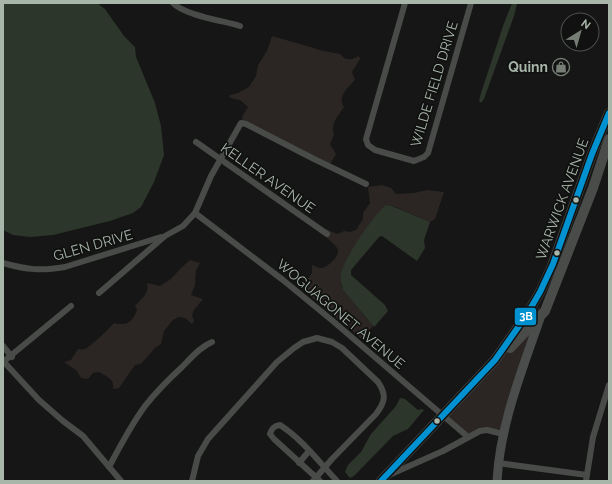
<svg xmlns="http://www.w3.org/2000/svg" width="612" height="484" viewBox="0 0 612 484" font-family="Raleway,sans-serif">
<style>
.green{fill:#2b2624}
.water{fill:#2d362a}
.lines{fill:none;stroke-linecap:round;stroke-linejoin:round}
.street{stroke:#484b48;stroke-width:6}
.secondary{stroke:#4a4d4b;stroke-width:9}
.primary{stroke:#4a4c4a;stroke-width:10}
.bus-1-casing{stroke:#101110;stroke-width:9}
.bus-1{stroke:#0092d0;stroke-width:6}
.bus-dot{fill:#a8b5a9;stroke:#101110;stroke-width:1.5}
.labels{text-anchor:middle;stroke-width:3.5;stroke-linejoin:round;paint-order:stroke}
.poi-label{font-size:14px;font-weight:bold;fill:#a8b5a9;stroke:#101110;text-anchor:end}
.street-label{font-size:14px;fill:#a8b5a9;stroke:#101110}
.line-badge{stroke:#101110;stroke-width:1.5}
.badge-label{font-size:11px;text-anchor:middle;font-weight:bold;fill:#fff}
</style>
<rect width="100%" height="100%" fill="#151615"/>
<g class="green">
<path d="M272,36L314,48L319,50L340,54C345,61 352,60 359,56L360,59L352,72L355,80C348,88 337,96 344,107C338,116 330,124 334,135L330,144L336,154L329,166L243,122L242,117L248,107L240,100L234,99L229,97L230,95L238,93L249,87L256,76L258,65L267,51Z"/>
<path d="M382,185L391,188L396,194L414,193L427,190L444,192L435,219L430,222L393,206L386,205L341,284L343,290L373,326L362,339L301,288L312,273V265C315,266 318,268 321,268C327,268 339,257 338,250C337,246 331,242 327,238V234L318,228C327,227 329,232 338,234L344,231L350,232L356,230L363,219V213L370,203L368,187Z"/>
<path d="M190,260L200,263L196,270L195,285L191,295L203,299L194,310L192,315L194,321L192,324L185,318L179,317L173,320L164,331L161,344L155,348L141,364L135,365L119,388L113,389C115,379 106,376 99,372L93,373L88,379L81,378L77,371L64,362L71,360L78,349C81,349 82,350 85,349C91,346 109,329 114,323C127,326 132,323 137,310L135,306C141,299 150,293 147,283L160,286L171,279L181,268Z"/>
<path d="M540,306L502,430L488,429L470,436L445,414L501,354Z"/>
</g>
<g class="water">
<path d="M3,3H97L105,9L124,36L135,47L136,57L155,103L161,126L164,155L154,182L141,207L133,213L110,221L53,235L30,237L13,235L3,230Z"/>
<path d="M512,3H516L517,4L514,16L484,99L481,103L479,101L481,93L503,26Z"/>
<path d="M386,205L392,206L430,222L424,240L425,248L417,261L382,236L379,237L351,270V275L385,305L388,311L374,327L343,290C342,285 340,280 341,275C343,259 374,215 386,205Z"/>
<path d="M400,398L405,399L418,410L422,409L424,410L408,429L393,436L354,476L350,478L345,472L348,465L361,452L371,434L396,406Z"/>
</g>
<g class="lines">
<g class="street">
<path d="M173,3C184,15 224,21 240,26"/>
<path d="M405,3L366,139L368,145L375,150L414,161L424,157L428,153L471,3"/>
<path d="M196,142L327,234"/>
<path d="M195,213L283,280L334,322L468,437"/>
<path d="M3,263C27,270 41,271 65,267L161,237"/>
<path d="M99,293L165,236L183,226L195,213L211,176L241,123L246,124L314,159L366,184"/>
<path d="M3,346L12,357"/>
<path d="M3,362L71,306"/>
<path d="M4,362L39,400L63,421L83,436L121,481"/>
<path d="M299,463L309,451"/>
<path d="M498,463L587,475"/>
<path d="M109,467C120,446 131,425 145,406C156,392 169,379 182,367C191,358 200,347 212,342"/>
<path d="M389,475L443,451L480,431L487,430L503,434"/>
<path d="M192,481L198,456L208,439L277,362L294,348L303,342L317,338L332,342L342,348L378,382C387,395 385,402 376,414L332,459L313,481"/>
<path d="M320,481L274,439L270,434C272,428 274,426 280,425C302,439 319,462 337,481"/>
<path d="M586,481L593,437L609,385"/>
</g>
<path class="secondary" d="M497,481C500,424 522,371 540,318"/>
<g class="primary">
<path d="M551,269L592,154L609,113"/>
<path d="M510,348L545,311L593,188L609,139"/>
<path d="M381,481L495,360L526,316L540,292L553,264"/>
</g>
<g class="bus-1-casing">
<path id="bus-1" d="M381,481L495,360L526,316L540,292L553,264L592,154L609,113"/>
</g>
<use href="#bus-1" class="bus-1"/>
</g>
<defs>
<g id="shop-ring" transform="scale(0.9)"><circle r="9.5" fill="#101110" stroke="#757d75" stroke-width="1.5"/><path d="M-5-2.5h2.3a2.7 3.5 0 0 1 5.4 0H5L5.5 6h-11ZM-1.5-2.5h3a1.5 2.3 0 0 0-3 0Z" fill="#757d75"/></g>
</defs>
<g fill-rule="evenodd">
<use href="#shop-ring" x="561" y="67"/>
</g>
<g class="bus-dot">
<circle cx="576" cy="200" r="3.5"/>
<circle cx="557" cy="253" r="3.5"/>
<circle cx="437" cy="421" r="3.5"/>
</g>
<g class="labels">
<g class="poi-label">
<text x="548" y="72">Quinn</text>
</g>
<g class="street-label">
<text transform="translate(434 84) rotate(-73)" y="5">WILDE FIELD DRIVE</text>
<text transform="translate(268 178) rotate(35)" y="5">KELLER AVENUE</text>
<text transform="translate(562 199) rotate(-70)" y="5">WARWICK AVENUE</text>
<text transform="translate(93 245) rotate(-16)" y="5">GLEN DRIVE</text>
<text transform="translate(341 314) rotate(40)" y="5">WOGUAGONET AVENUE</text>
</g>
</g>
<rect class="line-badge" x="514" y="307" width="23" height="19" rx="4" fill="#0092d0"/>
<g class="badge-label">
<text x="526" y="320">3B</text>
</g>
<rect width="612" height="484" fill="none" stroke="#a8b5a9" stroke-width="8"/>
<g transform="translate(580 32) rotate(37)"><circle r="19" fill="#101110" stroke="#4d534d"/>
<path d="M0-3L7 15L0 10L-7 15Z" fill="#757d75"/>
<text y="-6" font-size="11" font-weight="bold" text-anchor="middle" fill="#a8b5a9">N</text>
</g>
</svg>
